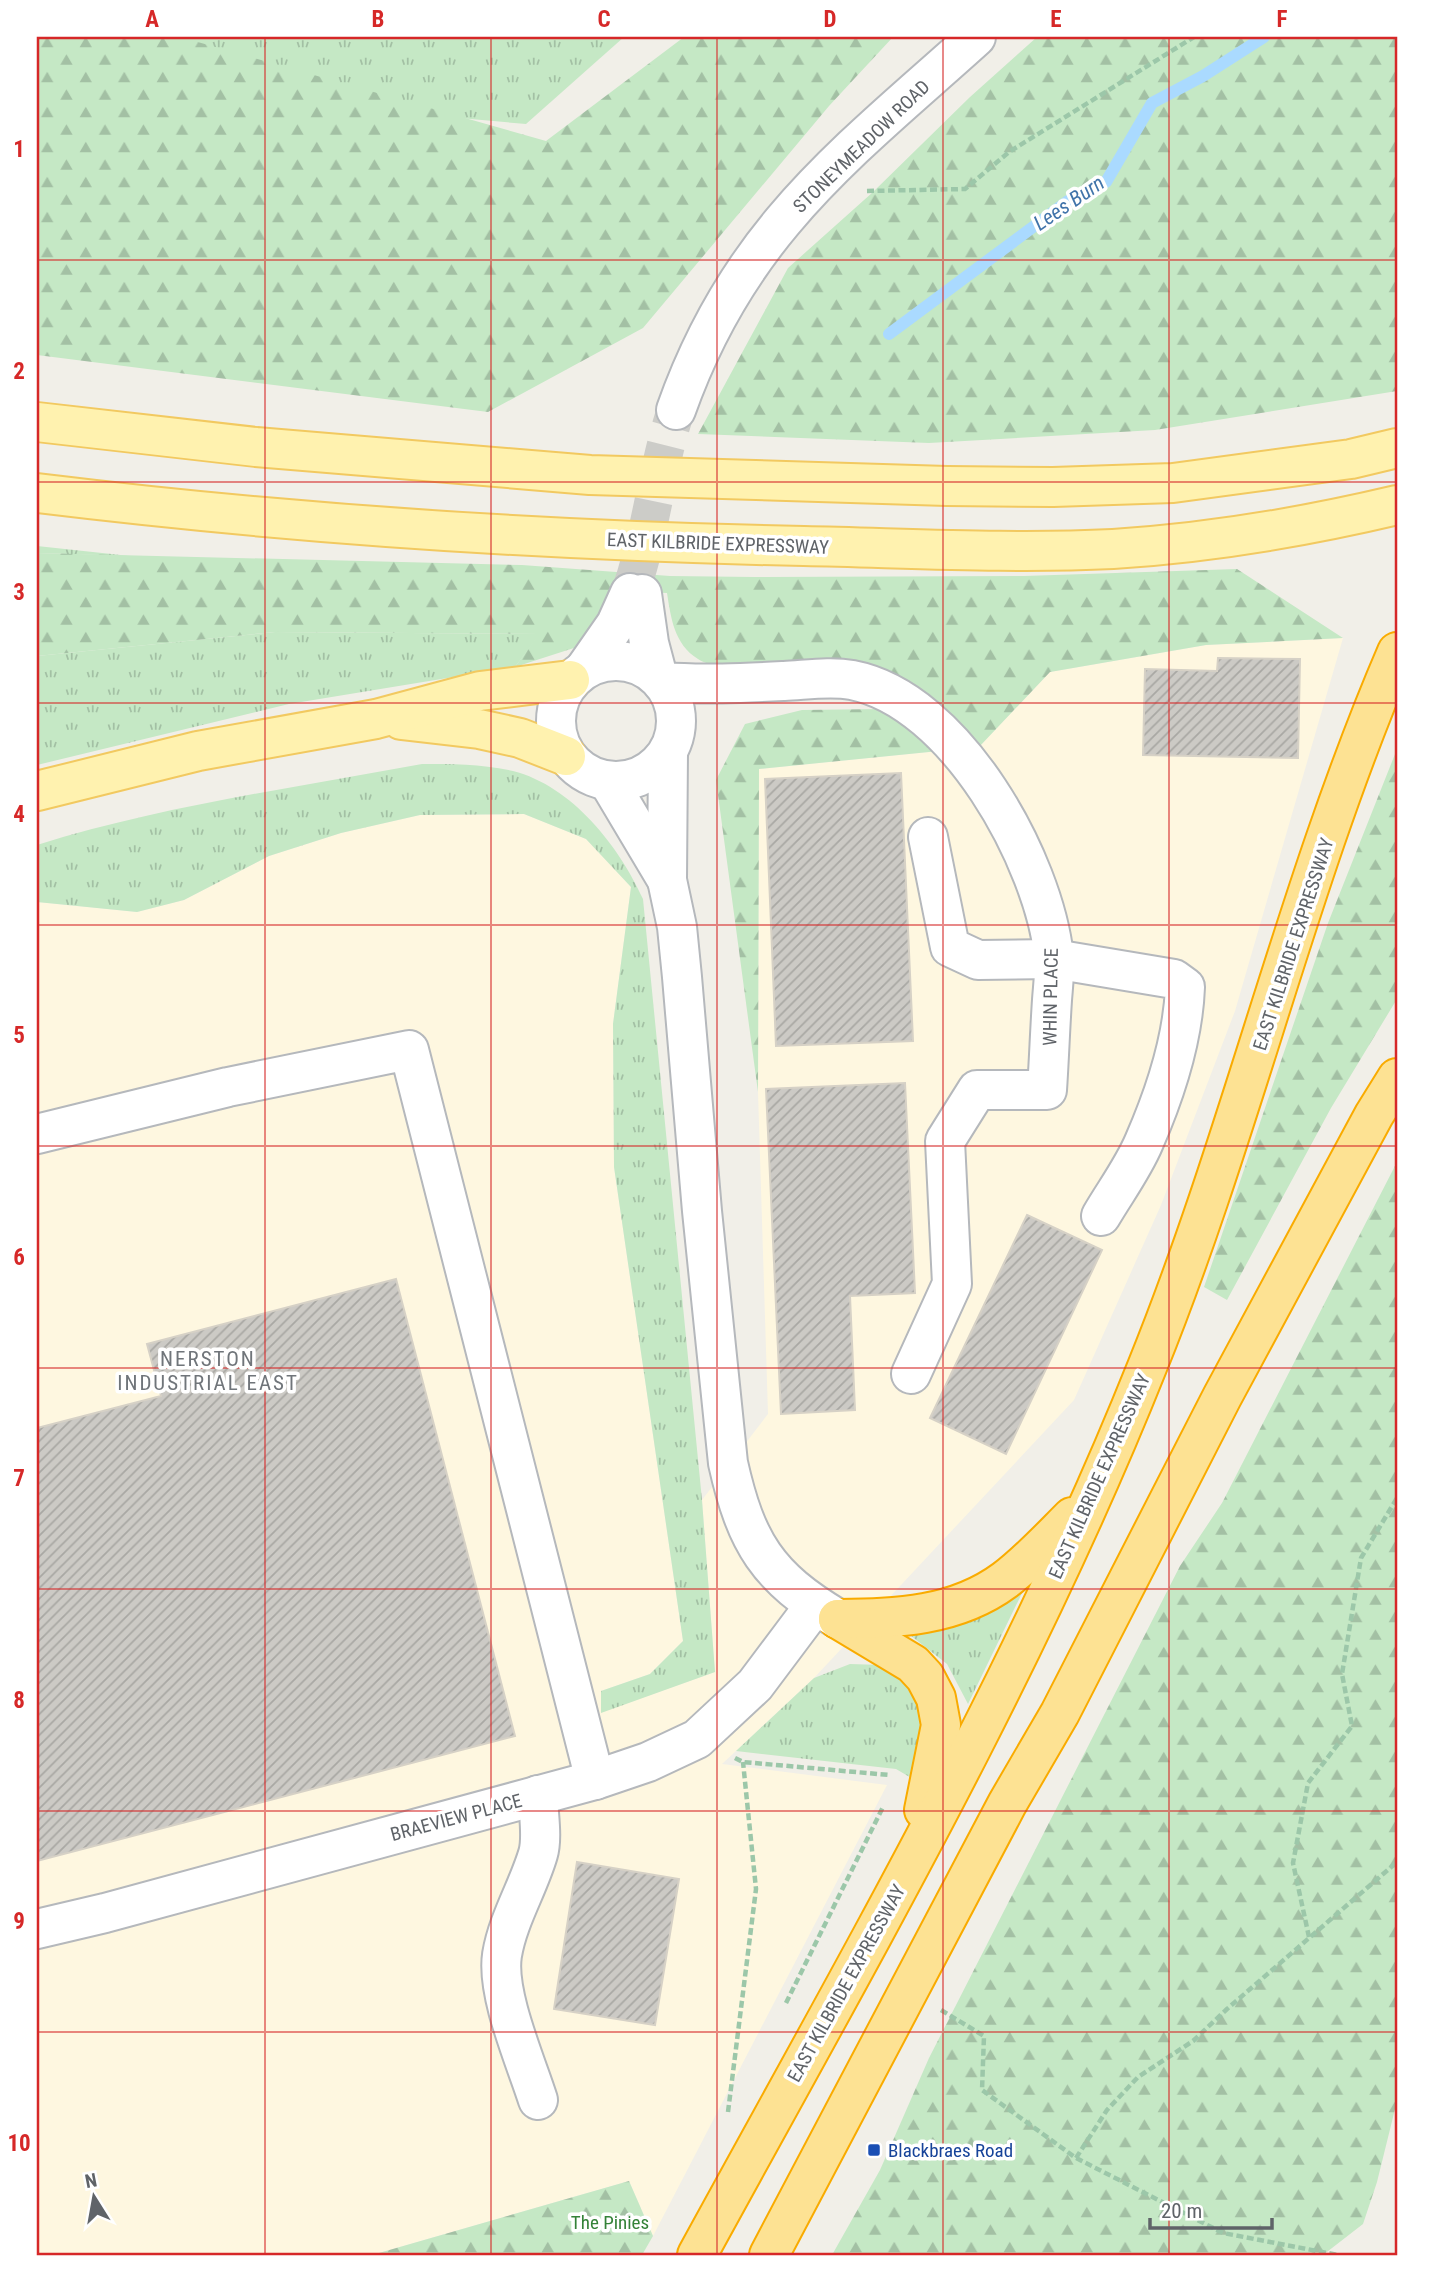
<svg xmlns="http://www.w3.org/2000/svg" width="1434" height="2292" viewBox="0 0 1434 2292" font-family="'Roboto Condensed',sans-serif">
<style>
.commercial{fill:#fef7e0}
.grass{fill:url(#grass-tufts)}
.forest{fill:url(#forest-firs)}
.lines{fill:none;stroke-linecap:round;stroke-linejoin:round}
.stream{stroke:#aadaff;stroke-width:12}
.building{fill:url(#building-hatch);stroke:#d6d1c6;stroke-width:2}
.minor-tunnel{stroke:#ccccc8;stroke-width:38;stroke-dasharray:38 19;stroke-linecap:butt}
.minor-casing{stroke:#b5b8bc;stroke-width:42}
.major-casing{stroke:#f2c960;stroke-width:42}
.highway-casing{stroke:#f9ab00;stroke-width:42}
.path{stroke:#9cc7a9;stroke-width:4.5;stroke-dasharray:7 3.5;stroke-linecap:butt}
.minor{stroke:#fff;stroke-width:38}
.major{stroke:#fff2af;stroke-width:38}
.highway{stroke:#fde293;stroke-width:38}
.grid{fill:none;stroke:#d62828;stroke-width:2;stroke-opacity:0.55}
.transit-dot{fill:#1a4fb4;stroke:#fff;stroke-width:2.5}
.labels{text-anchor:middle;stroke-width:7;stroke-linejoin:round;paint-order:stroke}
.street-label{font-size:19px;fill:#5f6368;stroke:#fff}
.transit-label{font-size:19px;fill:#164399;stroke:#fff;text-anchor:start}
.park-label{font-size:19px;fill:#348238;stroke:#fff}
.water-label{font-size:21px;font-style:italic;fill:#4174aa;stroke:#fff}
.neighbourhood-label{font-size:21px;letter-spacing:2px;fill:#70757a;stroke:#fff}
.neatline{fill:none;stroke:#d62828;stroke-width:2.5}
.grid-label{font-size:23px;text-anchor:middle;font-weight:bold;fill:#d62828}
</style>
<defs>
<pattern id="grass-tufts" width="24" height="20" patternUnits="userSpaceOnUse" patternTransform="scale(1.75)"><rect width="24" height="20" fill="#c5e8c5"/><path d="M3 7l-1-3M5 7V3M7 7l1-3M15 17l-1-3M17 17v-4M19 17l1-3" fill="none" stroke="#a3c0a4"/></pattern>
<pattern id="forest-firs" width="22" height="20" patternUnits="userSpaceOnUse" patternTransform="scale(1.75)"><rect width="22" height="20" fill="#c5e8c5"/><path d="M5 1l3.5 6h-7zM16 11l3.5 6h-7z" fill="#a3c0a4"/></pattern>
<pattern id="building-hatch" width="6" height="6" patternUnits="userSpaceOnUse" patternTransform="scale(1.75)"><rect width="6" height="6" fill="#cccac5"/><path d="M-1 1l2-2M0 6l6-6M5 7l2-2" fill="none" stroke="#a9a8a4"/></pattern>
</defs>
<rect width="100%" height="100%" fill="#f1efe8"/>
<path class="commercial" d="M1343,638L1235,1011L1161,1205L1074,1400L814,1678L722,1764L887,1785L653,2236L629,2181L372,2255H37V902L137,912L184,900L269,856L341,833L420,815L524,814L586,839L631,887L613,1024L614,1167L683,1641L650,1674L601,1691L602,1712L715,1672L702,1500L768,1414L758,1092L759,769L979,747L1050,672L1206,645Z"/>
<g class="grass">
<path d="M37,37H624L526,124L43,81Z"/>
<path d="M37,546L130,556L37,553Z"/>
<path d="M275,632L540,634L515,667L289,704L37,765V656Z"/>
<path d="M422,764C453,764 482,764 513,771C572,786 619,846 643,899L702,1500L715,1672L601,1713V1691L650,1674L683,1641L614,1167L613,1024L631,887L586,839L524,814L420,815L341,833L269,856L184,900L137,912L37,902V845C162,806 293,788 422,764Z"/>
<path d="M1024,1589L968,1704L947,1664L910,1635L914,1628Z"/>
<path d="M850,1664L882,1665L905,1678L922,1703L925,1730L913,1779L896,1769L736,1751L814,1678Z"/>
</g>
<g class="forest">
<path d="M37,37H180L546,141L684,37H893L829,106L643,328L488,412L37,355Z"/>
<path d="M1037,37H1397V391L1155,430L929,443L698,434L788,268L873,192L970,97Z"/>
<path d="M37,553L522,565L670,576L755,577L1024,576L1237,569L1343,638L1206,645L1050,672L979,747L881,671L720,667C713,665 704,663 698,659C674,644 671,618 667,593L615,591L577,647L515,667L539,634L275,632L37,656Z"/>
<path d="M882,709L949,750L759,769L758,1092L716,780L745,724L802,710Z"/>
<path d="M1397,749V999L1331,1108L1227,1300L1204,1287L1328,923Z"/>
<path d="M1397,1162V2101L1377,2182L1363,2224L1323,2255H832L880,2170L929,2058L1180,1566L1222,1503Z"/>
<path d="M629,2181L653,2236L642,2255H372Z"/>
</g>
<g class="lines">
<path class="stream" d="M889,334L1068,201L1106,182L1152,103L1203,76L1264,37"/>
</g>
<g class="building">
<path d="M1218,658L1300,659L1298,758L1143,755L1145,669L1217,671Z"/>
<path d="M901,773L913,1041L776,1046L765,779Z"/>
<path d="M905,1083L915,1293L850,1296L855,1410L781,1414L766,1089Z"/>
<path d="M1027,1215L1102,1250L1006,1454L930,1418Z"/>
<path d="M396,1279L515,1736L37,1861V1428L161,1396L147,1344Z"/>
<path d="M577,1862L679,1879L655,2025L554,2009Z"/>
</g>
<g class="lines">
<path class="minor-tunnel" d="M630,593C651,534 656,470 676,410"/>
<g class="minor-casing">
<g id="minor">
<path d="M676,410C700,342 736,277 783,221C840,153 911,96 976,37"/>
<path d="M642,594L649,643L658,677"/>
<circle cx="616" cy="721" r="60"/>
<path d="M586,667L616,624L630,593"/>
<path d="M662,682C703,685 743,683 784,681C806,680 830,676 852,680C956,700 1044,861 1054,957C1055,971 1053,986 1052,1000C1050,1030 1049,1060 1047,1090H977L945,1141L952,1284L911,1374"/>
<path d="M668,752L667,880L677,927L682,977L702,1211L728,1463C746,1543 767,1577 838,1619"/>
<path d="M608,781L667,880"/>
<path d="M928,837L950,947L978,960L1054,959L1174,979L1185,987C1183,1040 1165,1094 1144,1142C1133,1168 1115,1192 1101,1216"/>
<path d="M37,1134L228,1087L409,1050L595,1780"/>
<path d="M538,1795C538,1812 543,1837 538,1854C528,1888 508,1919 502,1955C496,1994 526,2062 538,2100"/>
<path d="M37,1929L105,1913L595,1780L648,1762L697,1739L755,1685L815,1605"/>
</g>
</g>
<g class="major-casing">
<g id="major">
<path d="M37,422L256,447L590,475L947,486L1053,487L1173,483L1351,459L1397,448"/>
<path d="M37,493C291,524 548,541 804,546C906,548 1010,554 1113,549C1209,543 1304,527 1397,505"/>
<path d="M401,720L479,729L520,738L566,756"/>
<path d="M37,791L198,751L376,719L480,691L570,680"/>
</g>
</g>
<g class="highway-casing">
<g id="highway">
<path d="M838,1619L913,1664L925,1677L936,1698L941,1725L924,1810"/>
<path d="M838,1619C897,1618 955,1617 1005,1580C1029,1562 1051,1538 1072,1517"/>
<path d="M697,2255C856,1964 1024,1675 1147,1367C1242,1133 1297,884 1397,652"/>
<path d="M769,2255L1007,1804L1060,1713L1222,1397L1374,1115L1397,1078"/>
</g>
</g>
<g class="path">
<path d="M867,191L965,189L1009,152L1194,37"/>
<path d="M735,1758L743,1762L889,1775"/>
<path d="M1309,1937L1293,1863L1308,1783L1352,1726L1342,1674L1361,1558L1397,1498"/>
<path d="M786,2003L883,1807"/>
<path d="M941,2010L984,2036L982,2090L1076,2158L1223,2233L1338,2255"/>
<path d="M728,2112L756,1889L743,1762"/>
<path d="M1076,2158L1107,2110L1138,2077L1193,2041L1227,2009L1397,1862"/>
</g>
<use href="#minor" class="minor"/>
<use href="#major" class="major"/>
<use href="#highway" class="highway"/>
</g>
<path class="grid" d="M265,37V2255M491,37V2255M717,37V2255M943,37V2255M1169,37V2255M37,260H1397M37,482H1397M37,703H1397M37,925H1397M37,1146H1397M37,1368H1397M37,1589H1397M37,1811H1397M37,2032H1397"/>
<rect class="transit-dot" x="867" y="2143" width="14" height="14" rx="3.5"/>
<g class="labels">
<g class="street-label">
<text transform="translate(861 146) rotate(-44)" y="7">STONEYMEADOW ROAD</text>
<text transform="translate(718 543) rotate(2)" y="7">EAST KILBRIDE EXPRESSWAY</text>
<text transform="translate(1293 944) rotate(-72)" y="7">EAST KILBRIDE EXPRESSWAY</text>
<text transform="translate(1050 997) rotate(-89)" y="7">WHIN PLACE</text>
<text transform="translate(1099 1476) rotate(-66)" y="7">EAST KILBRIDE EXPRESSWAY</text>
<text transform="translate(456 1817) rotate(-15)" y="7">BRAEVIEW PLACE</text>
<text transform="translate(846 1983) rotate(-61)" y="7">EAST KILBRIDE EXPRESSWAY</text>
</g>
<g class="transit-label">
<text x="888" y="2157">Blackbraes Road</text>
</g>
<g class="park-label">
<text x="610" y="2229">The Pinies</text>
</g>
<g class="water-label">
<text transform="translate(1069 203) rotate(-34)" y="7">Lees Burn</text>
</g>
<g class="neighbourhood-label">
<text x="208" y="1366">NERSTON<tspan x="208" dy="24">INDUSTRIAL EAST</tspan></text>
</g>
</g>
<rect width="1434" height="2292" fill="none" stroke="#ffffff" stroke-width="77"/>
<g transform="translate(94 2197) rotate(349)" stroke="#ffffff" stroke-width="5" paint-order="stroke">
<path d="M0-5L12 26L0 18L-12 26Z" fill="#5f6368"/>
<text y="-10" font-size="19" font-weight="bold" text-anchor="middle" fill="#5f6368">N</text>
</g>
<path d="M1150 2218v10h122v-10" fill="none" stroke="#5f6368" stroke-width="3.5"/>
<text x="1161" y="2218" font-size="21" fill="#5f6368" stroke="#ffffff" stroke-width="5" paint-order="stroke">20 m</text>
<rect x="38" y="38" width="1358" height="2216" class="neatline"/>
<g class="grid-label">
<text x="152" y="27">A</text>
<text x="378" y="27">B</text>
<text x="604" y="27">C</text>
<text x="830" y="27">D</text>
<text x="1056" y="27">E</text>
<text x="1282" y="27">F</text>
<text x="19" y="157">1</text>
<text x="19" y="379">2</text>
<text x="19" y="600">3</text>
<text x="19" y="822">4</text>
<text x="19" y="1043">5</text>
<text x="19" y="1265">6</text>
<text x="19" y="1486">7</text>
<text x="19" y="1708">8</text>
<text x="19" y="1929">9</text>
<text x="19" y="2151">10</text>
</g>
</svg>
